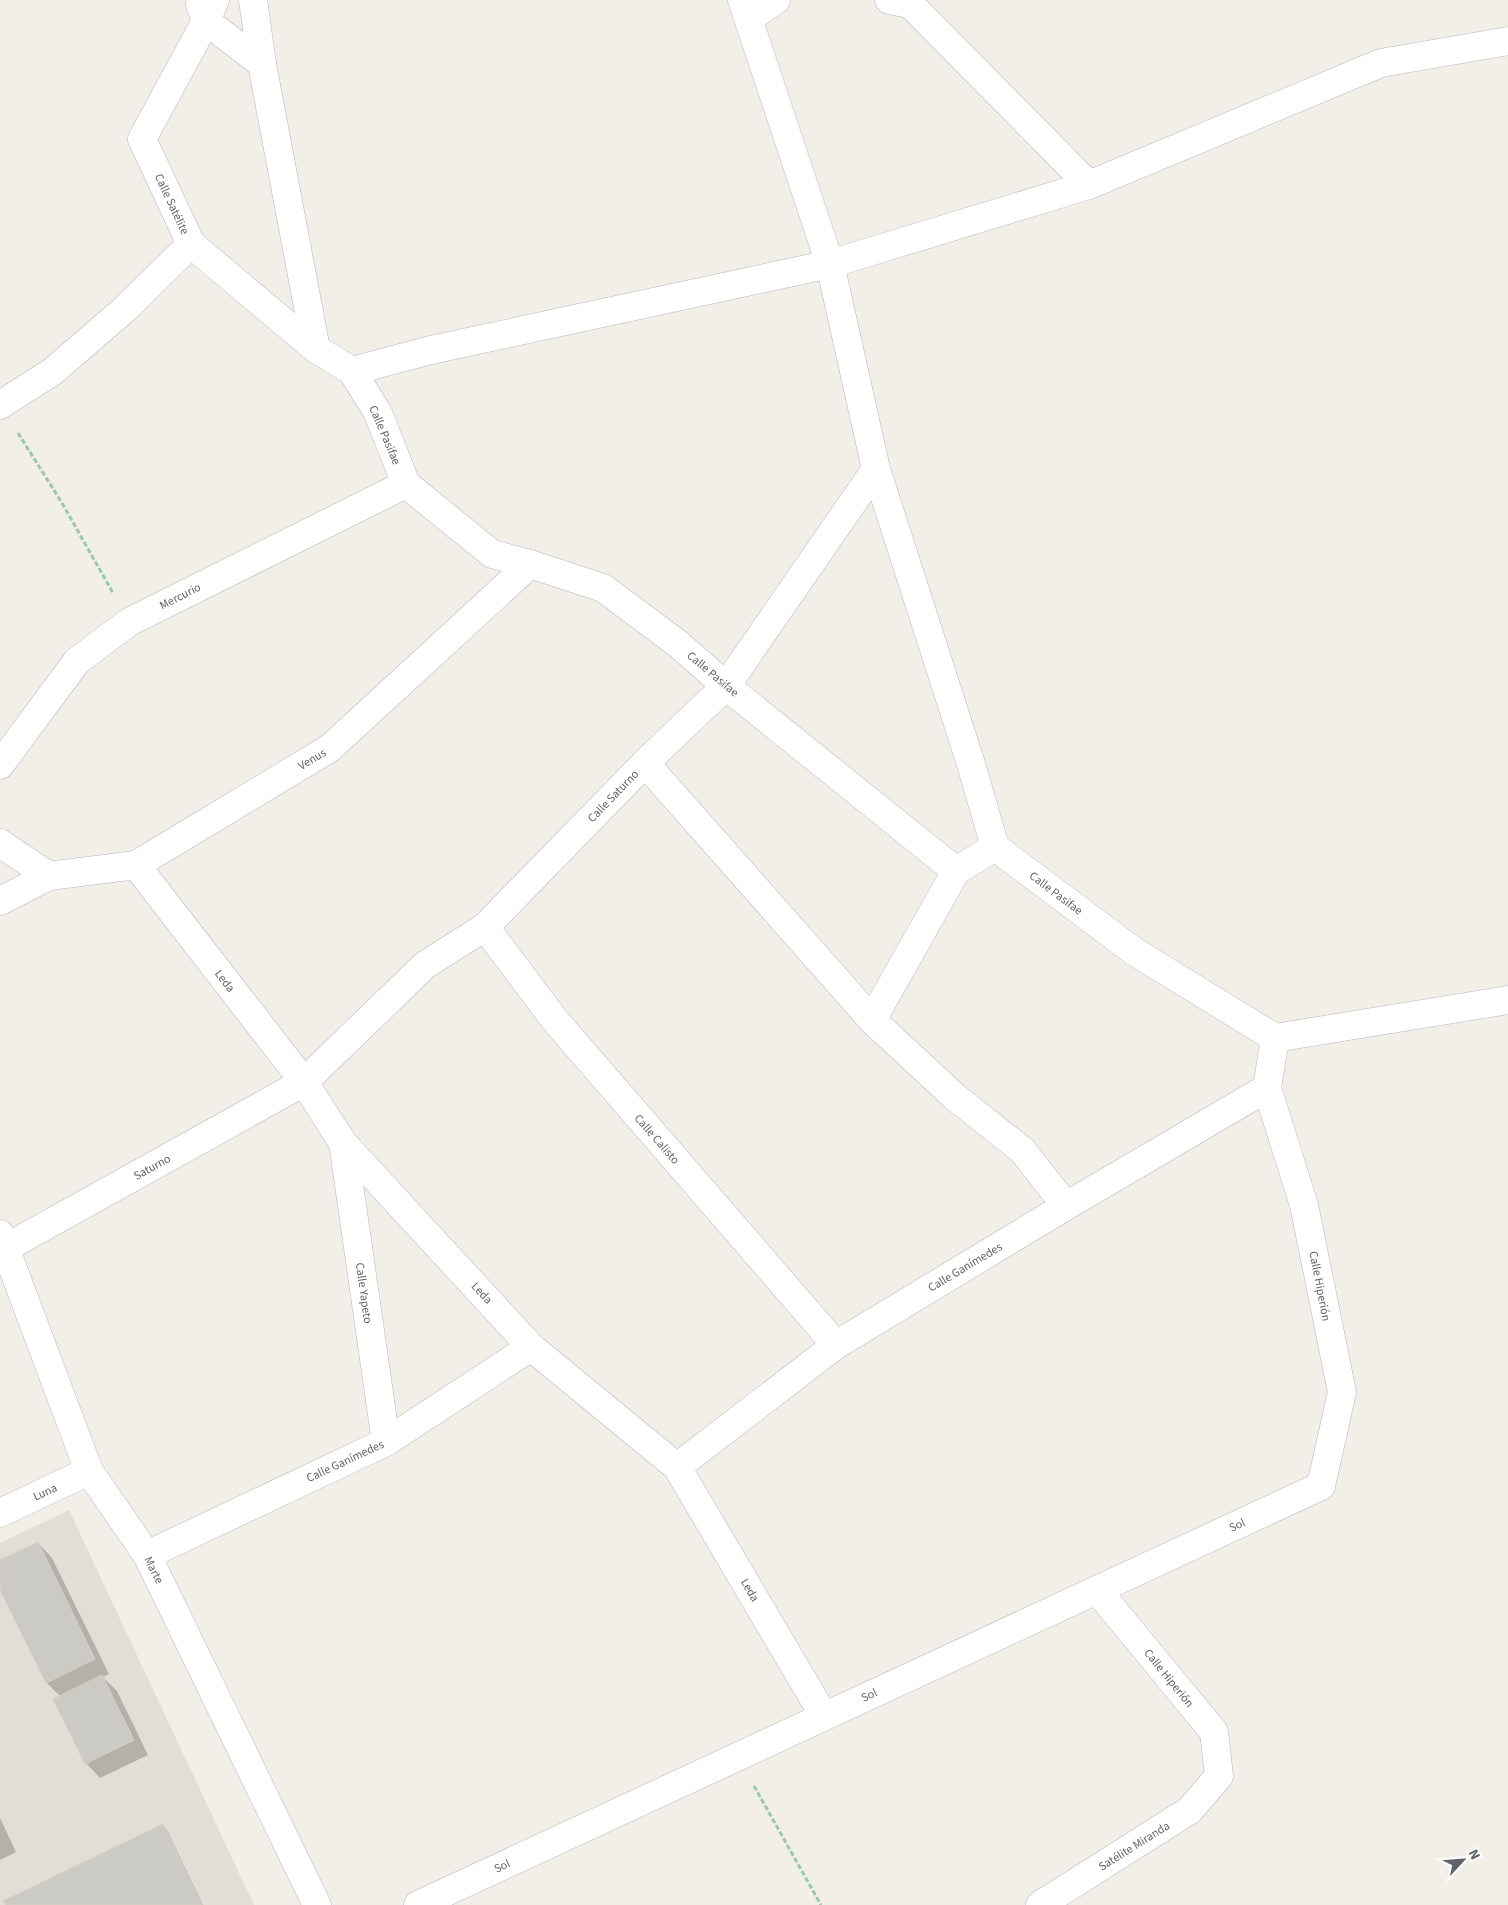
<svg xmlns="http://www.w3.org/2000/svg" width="1508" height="1905" viewBox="0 0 1508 1905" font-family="'Source Sans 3',sans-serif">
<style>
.education{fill:#e1ded6}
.shadow{fill:#0003}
.building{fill:#cccac5;stroke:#d6d1c6}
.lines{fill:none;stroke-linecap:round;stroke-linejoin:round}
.street-casing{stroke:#b5b8bc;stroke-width:29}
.secondary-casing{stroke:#b6babf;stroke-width:29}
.path{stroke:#9cc7a9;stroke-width:3;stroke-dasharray:5 2.5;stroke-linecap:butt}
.street{stroke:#fff;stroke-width:28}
.secondary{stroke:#fff;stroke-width:28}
.labels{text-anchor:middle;stroke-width:4.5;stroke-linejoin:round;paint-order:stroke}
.street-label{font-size:12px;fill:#5f6368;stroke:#fff}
</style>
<rect width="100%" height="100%" fill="#f1efe8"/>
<path class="education" d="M69,1510L254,1905H0V1543Z"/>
<g class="shadow">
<path d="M38,1543L52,1558L109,1674L103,1677L117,1691L148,1755L100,1778L86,1763L61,1697L47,1683L0,1587V1562Z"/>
<path d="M0,1818L16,1852L0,1860Z"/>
<path d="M162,1825L167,1830L203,1905H7Z"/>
</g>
<g class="building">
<path d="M38,1542L95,1659L46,1683L0,1590V1560Z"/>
<path d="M102,1675L134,1740L85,1764L53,1699Z"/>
<path d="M163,1824L202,1905H6L3,1901Z"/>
</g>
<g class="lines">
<g class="street-casing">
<g id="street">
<path d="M253,0L262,64L316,349"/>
<path d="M742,0L830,264L876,469L971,764L995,847"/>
<path d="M889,0L910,4L1089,185"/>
<path d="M200,4L206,21L262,64"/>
<path d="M749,18L776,0"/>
<path d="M191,244L316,349L352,371L378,413L406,484L492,554L530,564L603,588L677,643L726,686L956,871L995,847"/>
<path d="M352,371L431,350L830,264L1089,185L1381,63L1508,41"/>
<path d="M0,405L52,372L126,308L191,244L142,139L206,21L215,0"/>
<path d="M645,763L872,1020L955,1097L1022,1150L1066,1206"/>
<path d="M0,765L77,661L129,622L406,484"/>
<path d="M0,843L49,876"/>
<path d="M995,847L1135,952L1275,1038"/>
<path d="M136,865L304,1082L343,1143L531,1347L677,1467L824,1716"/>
<path d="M0,901L49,876L136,865L330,748L530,564"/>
<path d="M485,927L554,1019L836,1345"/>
<path d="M872,1020L956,871"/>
<path d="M343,1143L386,1442"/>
<path d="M0,1251L304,1082L425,965L485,927L645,763L726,686L876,469"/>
<path d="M677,1467L836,1345L1066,1206L1267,1088"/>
<path d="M0,1513L89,1471"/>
<path d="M147,1555L386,1442L531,1347"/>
<path d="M418,1905L1321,1486L1342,1392L1304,1205L1267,1088L1275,1038L1508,1000"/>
<path d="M1040,1905L1190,1810L1219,1776L1214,1732L1097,1590"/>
</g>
</g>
<g class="secondary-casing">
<path id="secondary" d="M0,1234L89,1471L147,1555L317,1905"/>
</g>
<g class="path">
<path d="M18,433L62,503L113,593"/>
<path d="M754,1786L821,1905"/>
</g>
<use href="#street" class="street"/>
<use href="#secondary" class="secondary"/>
</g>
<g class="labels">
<g class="street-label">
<text transform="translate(172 204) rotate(65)" y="4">Calle Satélite</text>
<text transform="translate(385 435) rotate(67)" y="4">Calle Pasifae</text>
<text transform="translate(180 596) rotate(-27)" y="4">Mercurio</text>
<text transform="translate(713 674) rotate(40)" y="4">Calle Pasifae</text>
<text transform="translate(312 759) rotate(-31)" y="4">Venus</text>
<text transform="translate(613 796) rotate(-46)" y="4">Calle Saturno</text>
<text transform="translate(1056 893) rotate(37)" y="4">Calle Pasifae</text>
<text transform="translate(225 981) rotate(52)" y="4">Leda</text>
<text transform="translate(657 1139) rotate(49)" y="4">Calle Calisto</text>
<text transform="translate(152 1167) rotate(-29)" y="4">Saturno</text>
<text transform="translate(965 1267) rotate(-31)" y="4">Calle Ganímedes</text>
<text transform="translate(1320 1286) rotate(79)" y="4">Calle Hiperión</text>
<text transform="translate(364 1293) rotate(82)" y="4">Calle Yapeto</text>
<text transform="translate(482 1293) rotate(47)" y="4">Leda</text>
<text transform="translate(345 1461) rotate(-25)" y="4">Calle Ganímedes</text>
<text transform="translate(45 1492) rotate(-25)" y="4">Luna</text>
<text transform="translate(1237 1525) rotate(-25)" y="4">Sol</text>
<text transform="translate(154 1570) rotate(63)" y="4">Marte</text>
<text transform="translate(750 1590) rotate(60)" y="4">Leda</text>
<text transform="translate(1169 1678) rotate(51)" y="4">Calle Hiperión</text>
<text transform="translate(869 1695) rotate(-25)" y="4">Sol</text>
<text transform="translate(1134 1846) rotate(-32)" y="4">Satélite Miranda</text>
<text transform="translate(502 1866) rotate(-25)" y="4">Sol</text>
</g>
</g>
<g transform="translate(1463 1860) rotate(64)" stroke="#ffffff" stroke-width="4" paint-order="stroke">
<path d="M0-4L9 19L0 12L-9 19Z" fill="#5f6368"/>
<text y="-8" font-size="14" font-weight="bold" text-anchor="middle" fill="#5f6368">N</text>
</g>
</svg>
